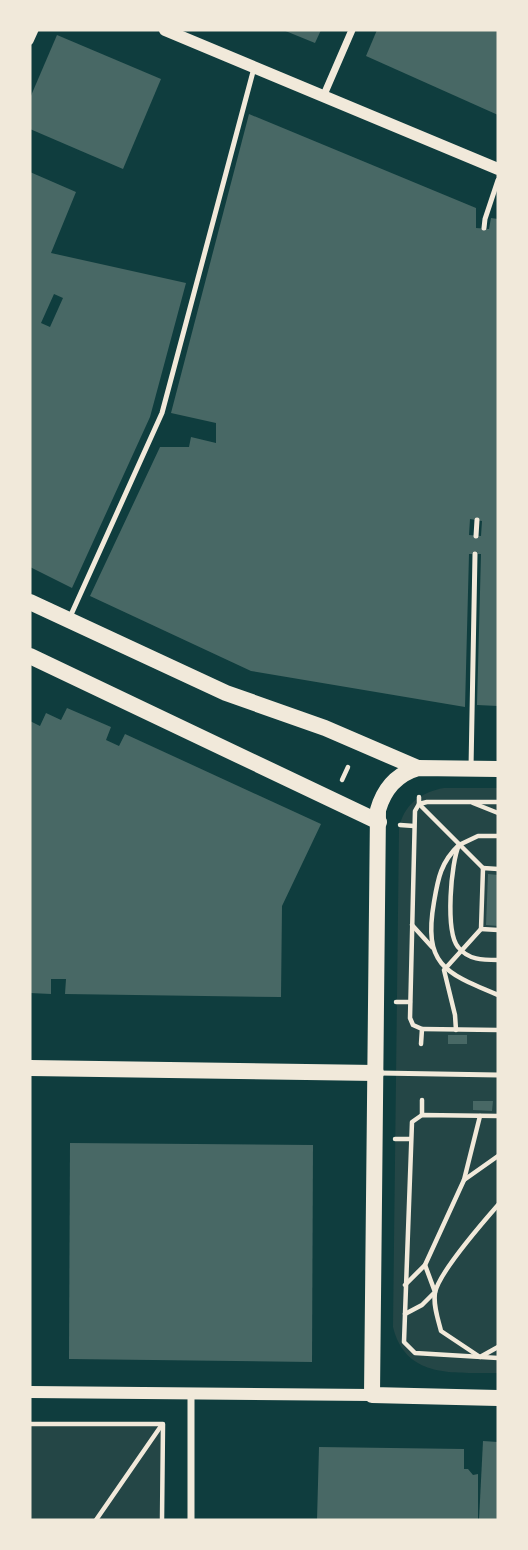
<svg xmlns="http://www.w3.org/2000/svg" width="528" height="1550" viewBox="0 0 528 1550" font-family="Lato,sans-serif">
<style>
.green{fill:#244646}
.building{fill:#486865;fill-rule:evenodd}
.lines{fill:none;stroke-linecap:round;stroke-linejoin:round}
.path{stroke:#f1e9da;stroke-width:4.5}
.service{stroke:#f1e9da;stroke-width:5}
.minor{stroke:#f1e9da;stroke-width:7}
.tertiary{stroke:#f1e9da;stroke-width:12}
.primary{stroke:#f1e9da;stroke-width:16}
</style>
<rect width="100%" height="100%" fill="#0f3d3e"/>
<g class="green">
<path d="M444,788H498V1373C456,1372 406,1380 393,1327L399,829C403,805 421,792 444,788Z"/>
<path d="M163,1424L162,1520H30V1425Z"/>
</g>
<g class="building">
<path d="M283,30H321L315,43Z"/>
<path d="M377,30H498V115L366,56Z"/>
<path d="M57,35L161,79L123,169L30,129V98Z"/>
<path d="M249,114L476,208V228L489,229L491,218L498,219V706L477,705L481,554H469L465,707L251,671L90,596L160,447H189L191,437L216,443V423L171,413ZM470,519L482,521L481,536L469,535Z"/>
<path d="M30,172L76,192L51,253L186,283L150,417L72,588L30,567ZM54,294L63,298L50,327L41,323Z"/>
<path d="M67,708L111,727L106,740L119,746L125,734L321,824L282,906L281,997L65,994L66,979H51V994L30,993V721L40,726L46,713L61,720Z"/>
<path d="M488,874L498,875V926L486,925Z"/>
<rect x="448" y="1035" width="19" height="9"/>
<path d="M473,1101H493L492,1111L473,1110Z"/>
<path d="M70,1143L313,1145L312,1362L69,1359Z"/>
<path d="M483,1441L498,1442V1520H479Z"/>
<path d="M319,1447L464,1449V1469H468L473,1475L478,1474V1520H317Z"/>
</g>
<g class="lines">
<g class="path">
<path d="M342,780L348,767"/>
<path d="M419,797V804L483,868"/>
<path d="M473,803L498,813"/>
<path d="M400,825L414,826"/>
<path d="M498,836H478L459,845C451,862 445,931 458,947C468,960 483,960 498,960"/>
<path d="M459,845C441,862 438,878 434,902C423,965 445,973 498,995"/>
<path d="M498,869L483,868L481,929L498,930"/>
<path d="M412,925L432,947"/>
<path d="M396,1002H410"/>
<path d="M422,1029L498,1030"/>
<path d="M456,1030L455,1015L444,970L481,929"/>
<path d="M421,1044L422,1029L413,1025L410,1018L415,811L419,804L427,802H498"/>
<path d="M422,1100V1115"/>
<path d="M498,1116L422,1115L412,1122L404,1342L415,1353L498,1358"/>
<path d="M395,1139H410"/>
<path d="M464,1180L480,1116"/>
<path d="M498,1205C484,1221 438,1274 435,1293C433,1305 438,1319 441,1331L480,1357L498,1347"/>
<path d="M405,1285L425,1265L464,1180L498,1156"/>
<path d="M405,1314L422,1305L435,1292L425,1265"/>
<path d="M30,1424H163L162,1520"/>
<path d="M96,1520L161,1426"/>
</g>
<g class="service">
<path d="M484,228L485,219L498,180"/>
<path d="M476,536L477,520"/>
<path d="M70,617L162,413L254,68"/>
<path d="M471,768L475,554"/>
<path d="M379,1073L498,1075"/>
</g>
<g class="minor">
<path d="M30,41L35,30"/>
<path d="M323,97L352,30"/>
<path d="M191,1520V1393"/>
</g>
<g class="tertiary">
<path d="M165,30L498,169"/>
<path d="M30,1392L372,1395"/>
</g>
<g class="primary">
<path d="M30,602L226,693L325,728L418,768"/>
<path d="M30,656L379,822"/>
<path d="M498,769L418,768C397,774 384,789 378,810L372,1395L498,1398"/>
<path d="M30,1068L376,1073"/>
</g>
</g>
<rect width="528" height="1550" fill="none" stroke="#f1e9da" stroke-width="63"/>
</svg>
